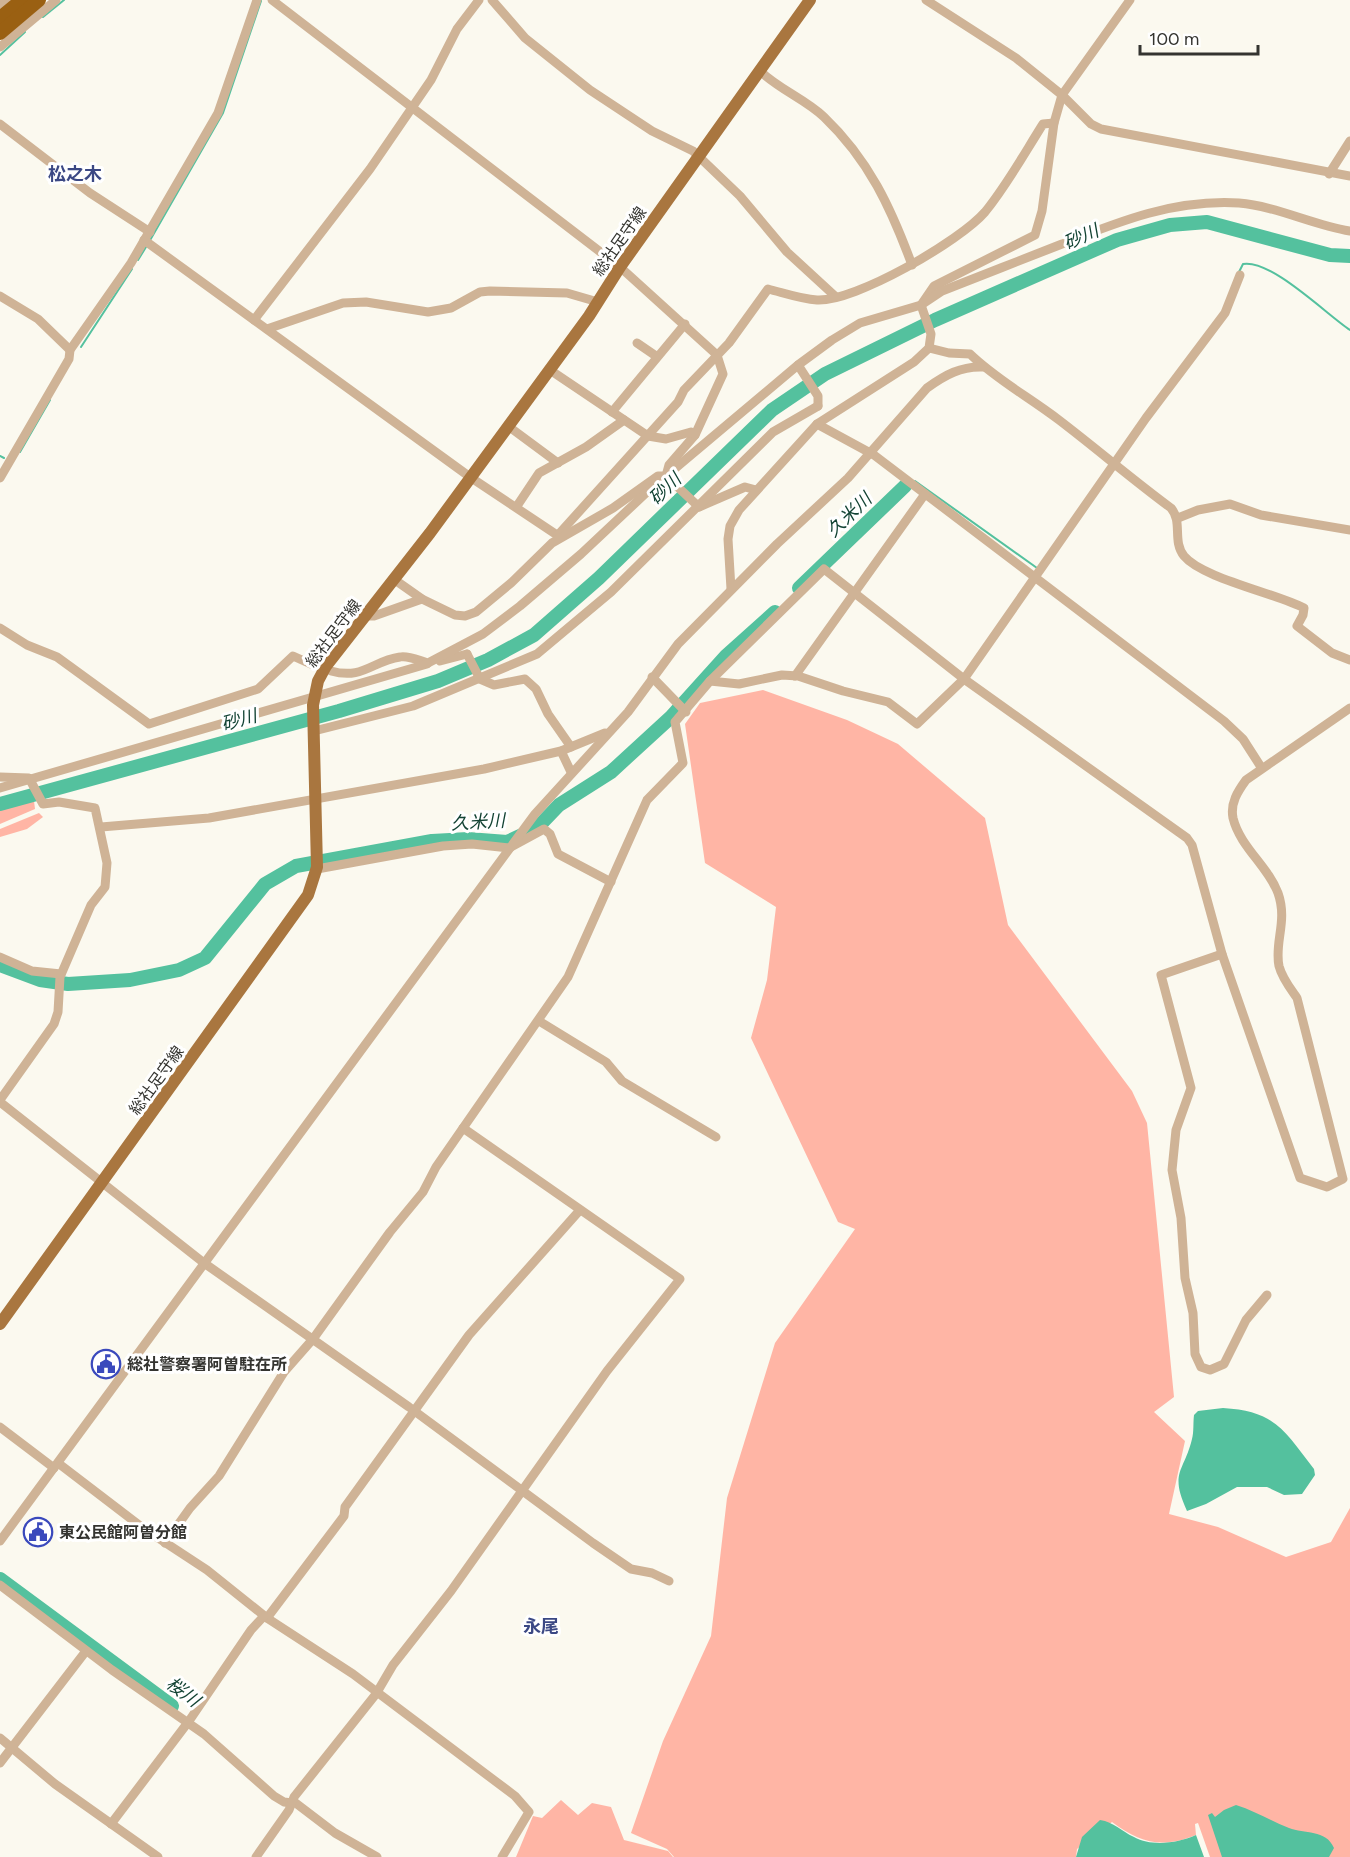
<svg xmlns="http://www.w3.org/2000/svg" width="1350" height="1857" viewBox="0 0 1350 1857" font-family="Figtree,'Noto Sans JP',sans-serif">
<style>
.green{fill:#ffb5a5}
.water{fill:#54c19e}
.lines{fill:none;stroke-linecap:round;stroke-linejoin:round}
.stream{stroke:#54c19e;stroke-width:2}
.river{stroke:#54c19e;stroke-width:14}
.minor{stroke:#cfb396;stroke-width:9}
.major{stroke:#a9763f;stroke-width:12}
.highway{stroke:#9a6012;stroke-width:14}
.labels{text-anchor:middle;stroke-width:6;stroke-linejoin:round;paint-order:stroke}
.street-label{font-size:16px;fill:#343430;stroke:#fff}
.poi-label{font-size:16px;font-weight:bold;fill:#343430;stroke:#fff;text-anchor:start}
.neighbourhood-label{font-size:18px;font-weight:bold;fill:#3b4884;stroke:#fff}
.water-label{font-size:18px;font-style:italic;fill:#134334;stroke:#fff}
</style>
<rect width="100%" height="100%" fill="#fbf9ef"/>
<g class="green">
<path d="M763,690L847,720L898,744L985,818L1008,925L1132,1091L1147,1123L1174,1397L1154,1412L1185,1441L1169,1514L1218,1527L1286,1557L1331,1542L1350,1508V1857H1210L1198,1823L1195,1824L1196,1835C1162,1849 1140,1843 1112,1822L1077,1849L1076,1857H674L667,1849L631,1833L663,1741L711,1636L727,1498L775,1343L855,1229L838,1222L751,1038L767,980L776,907L705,863L685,724L700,703Z"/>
<path d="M0,799L34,801L35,809L0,824Z"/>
<path d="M39,813L43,817L27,829L0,837V829Z"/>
<path d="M561,1800L578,1815L592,1803L611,1807L624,1840L668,1851L673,1857H516L533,1816L542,1818Z"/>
</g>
<g class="water">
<path d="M1223,1408C1275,1411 1284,1430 1314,1469L1315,1475L1302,1494L1284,1495L1267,1487H1237L1206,1504L1187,1511C1169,1472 1184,1472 1192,1439C1194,1432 1193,1423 1194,1415L1198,1411Z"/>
<path d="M1236,1805C1255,1811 1271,1821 1289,1828C1304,1834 1326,1829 1334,1848L1329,1857H1222L1208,1815L1212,1813L1215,1817L1224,1810Z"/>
<path d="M1100,1820C1114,1822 1121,1831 1134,1837C1152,1847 1178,1843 1196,1835L1204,1857H1076L1082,1837Z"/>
</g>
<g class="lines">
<g class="stream">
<path d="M43,17L64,0"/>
<path d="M0,55L25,32"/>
<path d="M149,242L223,113L261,1"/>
<path d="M138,260L146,247"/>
<path d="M1239,272L1243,264C1271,259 1326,314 1350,330"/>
<path d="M81,347L132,269"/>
<path d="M20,452L50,400"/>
<path d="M0,456L4,458"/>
<path d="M915,481L1037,568"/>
</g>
<g class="river">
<path d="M799,588L905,486"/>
<path d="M0,804L339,711L438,681L488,660L534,635L599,578L772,410L825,374L935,320L1117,240L1170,225L1207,222L1330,255L1350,256"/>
<path d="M0,965L40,980L68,984L130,980L179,970L205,958L265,884L296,866L432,841L468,839L507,842L537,828L559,805L611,772L671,717L726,656L775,612"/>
<path d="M0,1579L172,1706"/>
</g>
<g class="minor">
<path d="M272,0L620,267L717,355L723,374L695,435L669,465L666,476"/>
<path d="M492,0L525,38L590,90L652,131L693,151L740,196L787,252L836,297"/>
<path d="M926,0L1016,58L1062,95L1091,124L1101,129L1350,176"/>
<path d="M0,6L7,0"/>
<path d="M0,47L56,0"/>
<path d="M760,71C780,90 805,99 824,117C869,160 891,208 912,265"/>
<path d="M0,124L90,193L150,232"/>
<path d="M1329,174L1350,141"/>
<path d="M144,240L470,477L560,537"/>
<path d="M0,296L38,319L70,350"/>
<path d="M254,320L370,169L431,80L457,29L479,0"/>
<path d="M267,329L343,303L366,302L428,312L451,308L480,292L490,291L567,293L598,302"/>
<path d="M637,343L656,356"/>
<path d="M929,348L949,353L970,354C997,380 1029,397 1059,420C1097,449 1133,480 1171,508C1183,522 1172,541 1184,556C1202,578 1275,593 1304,608L1303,615L1297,626L1332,653L1350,660"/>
<path d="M798,365L818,396V406"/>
<path d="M550,370L648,436L666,439L691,432L695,435"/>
<path d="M612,412L685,324"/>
<path d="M817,424L874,455L1224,721L1243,739L1261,767"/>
<path d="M508,426L558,463"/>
<path d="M0,478L69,359L70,350L131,263L218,113L257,0"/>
<path d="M517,506L539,473L586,447L624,420"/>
<path d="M699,507L745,487L756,490"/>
<path d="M1178,518L1198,510L1230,504L1261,515L1350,530"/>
<path d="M558,535L678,402L684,390L729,343L768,289C784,293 801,299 817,300C855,302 960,241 985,212C1007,185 1024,154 1043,124L1054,123"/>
<path d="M395,580L422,599L455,615L465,616L476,612L511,583L552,543L613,508L658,476H666L699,507"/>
<path d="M731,589L728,539L730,526L739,510L817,424L914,362L929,348L931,334L921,305L934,286L1035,235L1042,211L1054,123L1062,95L1130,0"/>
<path d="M366,616H374L422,599"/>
<path d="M0,628L27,645L57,657L149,724L258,689L293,656L313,665"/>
<path d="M467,654L480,679L494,685L525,679L536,689L548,714L571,747"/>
<path d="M440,661L467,654"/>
<path d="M331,671C363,680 372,661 400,657C408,655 420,661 428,663L483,634L520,606L581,554L647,492L798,365L832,340L860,323L921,305L942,291C982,275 1022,260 1062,244C1120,221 1175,199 1239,203C1276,206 1313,225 1350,231"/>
<path d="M795,676L925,494"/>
<path d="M652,677L686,712"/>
<path d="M710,681L739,684L782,675L798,676L843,691L888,702L917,724L964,679L1146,418L1225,313L1240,275"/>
<path d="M314,731L413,706L537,654L611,592L773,432L818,406"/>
<path d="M561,751L571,772"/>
<path d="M0,777L29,778L43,804L59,802L95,808L107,863L105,887L91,905L60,977L58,1012L54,1024L0,1100"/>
<path d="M0,788L427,664"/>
<path d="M101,827L209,818L484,769L561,751L605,733"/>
<path d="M317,869L443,846L472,844L509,848L544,829L550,834L558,854L611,882"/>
<path d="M1222,954L1161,975L1191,1088L1176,1130L1172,1170L1181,1218L1185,1278L1193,1313L1195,1354L1201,1367L1210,1370L1224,1364L1246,1320L1267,1295"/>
<path d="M0,957L32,971L61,974"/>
<path d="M539,1021L606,1062L622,1081L716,1137"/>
<path d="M0,1102L204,1263L409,1407L593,1543L631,1569L652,1573L669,1581"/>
<path d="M0,1427L54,1468"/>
<path d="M58,1463L143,1528L207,1570L267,1618L353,1674L515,1796L529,1812L502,1857"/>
<path d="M0,1541L535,814L628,712L678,644L777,544L848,478L927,388C945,375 961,366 983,367"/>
<path d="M165,1543L190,1508L219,1476L284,1372L313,1339L390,1232L423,1192L436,1167L568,977L647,800L683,763L675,722L710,681L824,569L964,679L1187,838L1192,845L1222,954L1300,1178L1327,1187L1343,1179L1297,998C1290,988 1282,978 1279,966C1274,943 1288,921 1278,893C1268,866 1240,847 1233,818C1230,803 1238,791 1246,780L1350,708"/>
<path d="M0,1585L112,1670L204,1734L274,1796L284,1802L292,1803"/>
<path d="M267,1618L344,1516L345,1507L469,1335L580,1210"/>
<path d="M0,1738L55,1784L158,1857"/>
<path d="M0,1763L86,1651"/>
<path d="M293,1801L335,1833L377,1857"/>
<path d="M111,1824L189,1721L251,1630L264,1616"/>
<path d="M256,1857L289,1810L294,1797L376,1694L393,1665L451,1591L607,1371L680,1279L463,1128"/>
</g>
<path class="major" d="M0,1324L308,895L317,867L313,705L318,681L326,666L430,533L589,316L620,267L810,0"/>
<g class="highway">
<path d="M0,18L22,0"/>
<path d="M0,33L39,0"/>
</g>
</g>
<defs>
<g id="civic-ring" transform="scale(1.5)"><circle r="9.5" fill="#fff" stroke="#3a49bc" stroke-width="1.5"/><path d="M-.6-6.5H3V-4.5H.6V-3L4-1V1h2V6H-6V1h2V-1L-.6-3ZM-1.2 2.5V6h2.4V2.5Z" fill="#3a49bc"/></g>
</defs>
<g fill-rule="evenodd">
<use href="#civic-ring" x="106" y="1364"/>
<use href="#civic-ring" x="38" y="1532"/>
</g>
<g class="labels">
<g class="street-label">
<text transform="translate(619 241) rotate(-55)" y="6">総社足守線</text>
<text transform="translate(333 633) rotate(-53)" y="6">総社足守線</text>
<text transform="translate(156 1080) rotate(-54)" y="6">総社足守線</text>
</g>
<g class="poi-label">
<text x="127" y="1370">総社警察署阿曽駐在所</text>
<text x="59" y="1538">東公民館阿曽分館</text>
</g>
<g class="neighbourhood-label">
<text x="75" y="180">松之木</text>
<text x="541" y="1633">永尾</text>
</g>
<g class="water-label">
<text transform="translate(1081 237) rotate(-24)" y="6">砂川</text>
<text transform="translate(665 489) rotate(-44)" y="6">砂川</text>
<text transform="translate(849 515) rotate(-44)" y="6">久米川</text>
<text transform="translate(239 720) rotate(-15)" y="6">砂川</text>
<text transform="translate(478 822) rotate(-3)" y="6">久米川</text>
<text transform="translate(183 1692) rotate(37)" y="6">桜川</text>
</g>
</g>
<path d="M1140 45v9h118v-9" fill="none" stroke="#343430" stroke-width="3"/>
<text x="1149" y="45" font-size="18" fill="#343430" stroke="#ffffff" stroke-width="4.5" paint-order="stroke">100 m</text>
</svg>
